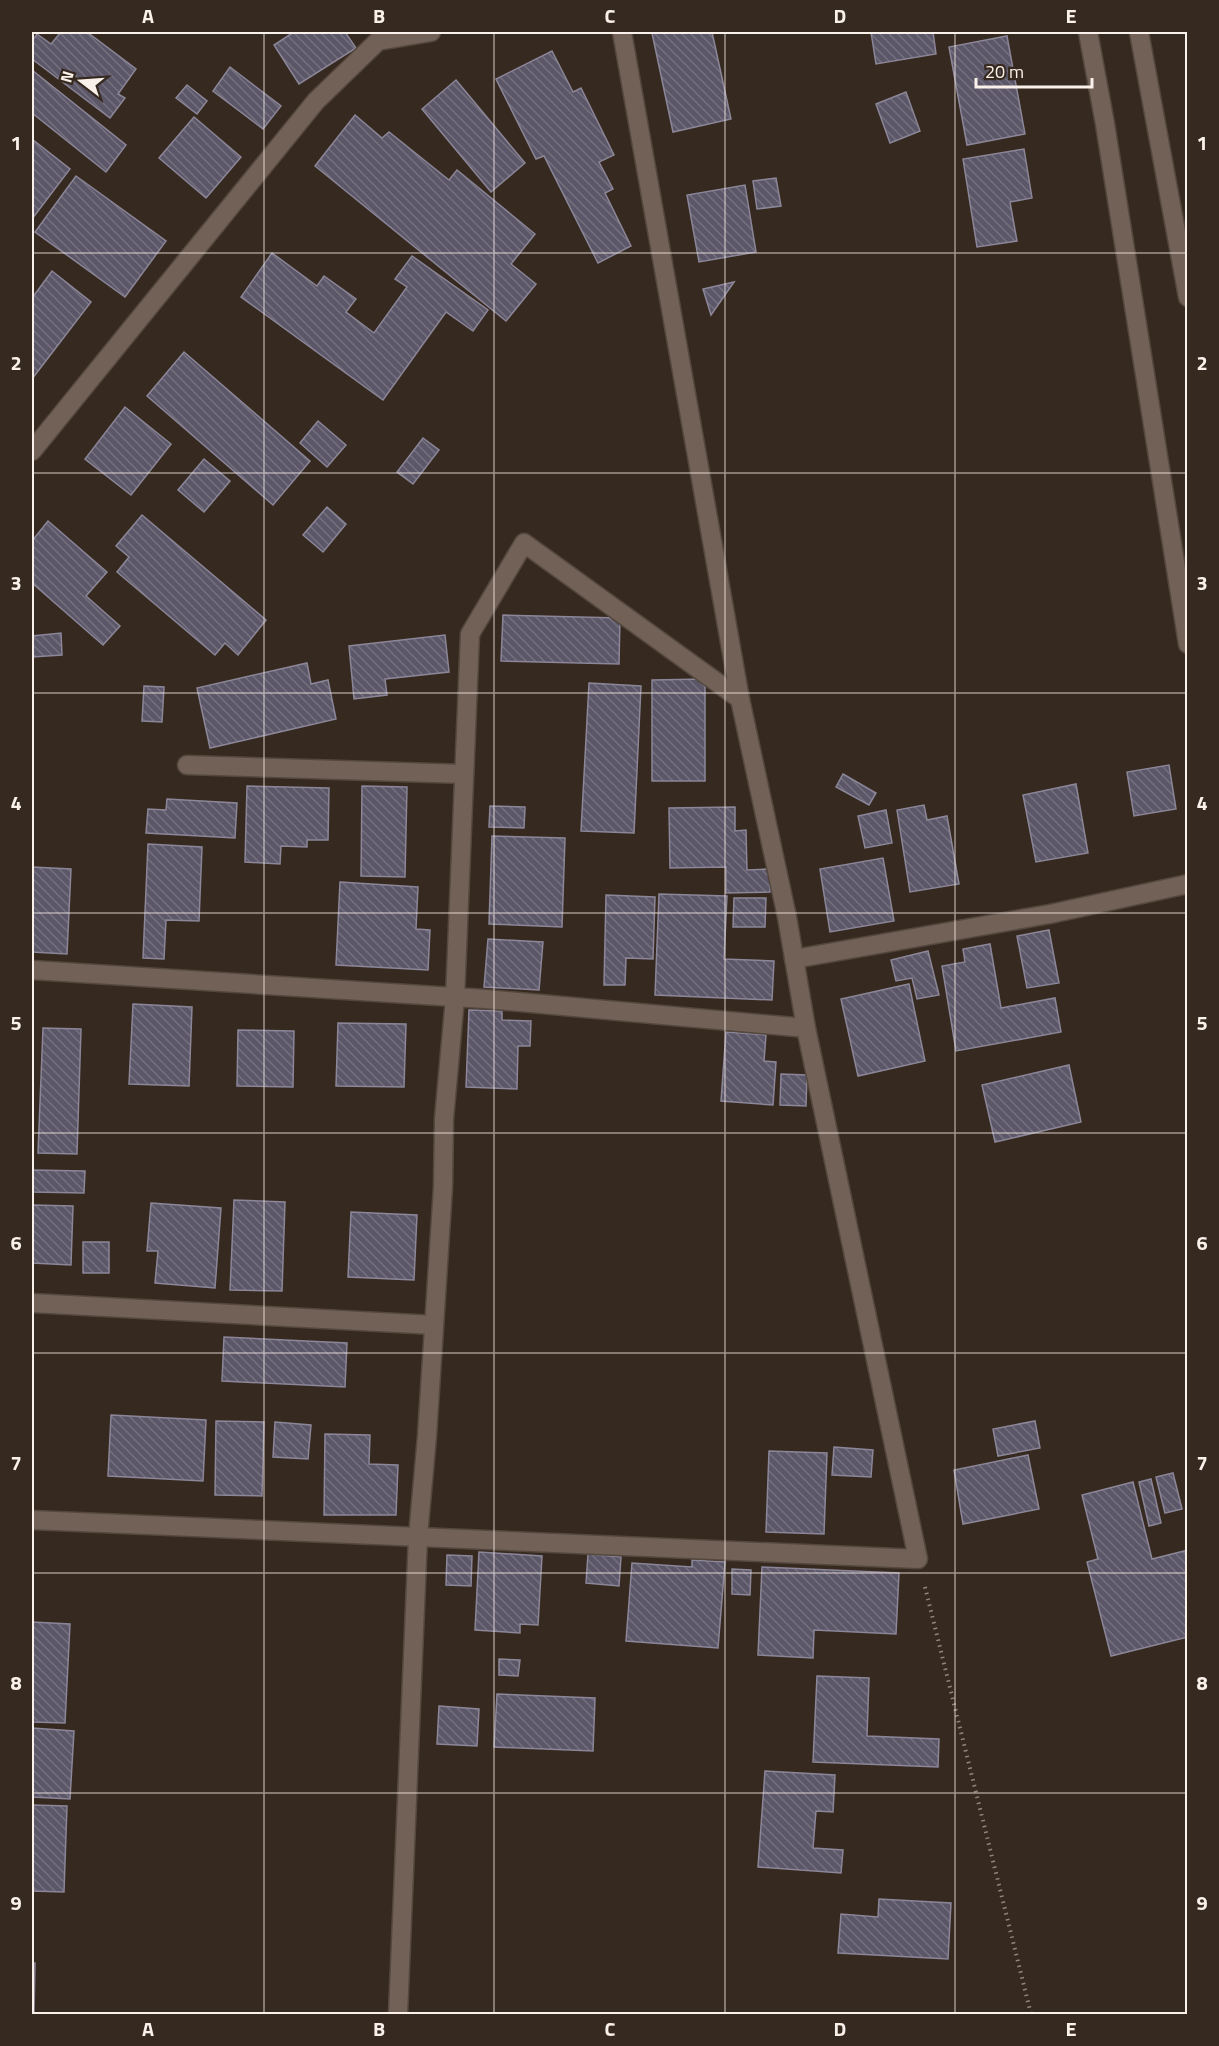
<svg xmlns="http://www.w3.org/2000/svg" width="1219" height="2046" viewBox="0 0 1219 2046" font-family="'Titillium Web',sans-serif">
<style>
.building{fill:url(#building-back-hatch);stroke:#8b8698;stroke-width:1.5}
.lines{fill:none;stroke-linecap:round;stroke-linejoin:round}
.minor-casing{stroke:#53473e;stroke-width:21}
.path{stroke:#91857d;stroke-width:4;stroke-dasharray:1.5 4.5;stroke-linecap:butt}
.minor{stroke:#716156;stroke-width:18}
.grid{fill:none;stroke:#fbf1eb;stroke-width:1.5;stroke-opacity:0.55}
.neatline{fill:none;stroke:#fbf1eb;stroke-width:2}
.grid-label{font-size:20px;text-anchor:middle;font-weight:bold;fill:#fbf1eb}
</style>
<defs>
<pattern id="building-back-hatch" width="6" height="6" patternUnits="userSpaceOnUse" patternTransform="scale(1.5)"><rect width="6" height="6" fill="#5c5768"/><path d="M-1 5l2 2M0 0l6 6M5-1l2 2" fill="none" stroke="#74707e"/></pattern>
</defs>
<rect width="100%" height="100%" fill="#36291f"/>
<g class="building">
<path d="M61,32H87L136,69L118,94L125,98L110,118L32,59V41L37,34L51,44Z"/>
<path d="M294,32H345L356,48L299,84L274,45Z"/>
<path d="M657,32H712L731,119L673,132L652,33Z"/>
<path d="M871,32H933L936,54L876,64Z"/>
<path d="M1007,36L1025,134L967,145L949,47Z"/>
<path d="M552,51L573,92L581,88L614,155L599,162L613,189L605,193L631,246L598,263L544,156L536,159L496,79Z"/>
<path d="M230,67L281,106L263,129L213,91Z"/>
<path d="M32,70L126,145L106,172L32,113Z"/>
<path d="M456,80L525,163L491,192L422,109Z"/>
<path d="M187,85L207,101L197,114L176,98Z"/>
<path d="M906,92L920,131L890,143L876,104Z"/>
<path d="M355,115L382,138L389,132L449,180L457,170L535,234L511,264L536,284L506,321L315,166Z"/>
<path d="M194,117L241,157L206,198L159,158Z"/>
<path d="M32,139L70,169L32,219Z"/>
<path d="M1024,149L1032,198L1010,202L1017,241L977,247L963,159Z"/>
<path d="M76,176L166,241L125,297L35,232Z"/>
<path d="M776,178L781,206L757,209L753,181Z"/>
<path d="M745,185L756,252L699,262L687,195Z"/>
<path d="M272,253L317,286L324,276L356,299L346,312L374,333L407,287L395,279L412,256L488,310L473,331L446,312L383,400L241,297Z"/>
<path d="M52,271L91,302L32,379V298Z"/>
<path d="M734,282L711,315L703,289Z"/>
<path d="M184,352L310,461L273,505L147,396Z"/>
<path d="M125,407L171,444L131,495L85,459Z"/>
<path d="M318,421L346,445L327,467L300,443Z"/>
<path d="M423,438L439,450L413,484L397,472Z"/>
<path d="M204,459L230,481L204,512L178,490Z"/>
<path d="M327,507L346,524L323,552L303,535Z"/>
<path d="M142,515L266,620L238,655L225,643L215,655L117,572L129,557L116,546Z"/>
<path d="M48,521L107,572L86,596L120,626L103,645L32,583V541Z"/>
<path d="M503,615L620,618L619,664L501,661Z"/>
<path d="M61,633L62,655L32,657V636Z"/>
<path d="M445,635L449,672L385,679L387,695L354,699L349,646Z"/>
<path d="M307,663L311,684L328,680L336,719L210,748L197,688Z"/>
<path d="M705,679V781H652V680Z"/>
<path d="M589,683L641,686L634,833L581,831Z"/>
<path d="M144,686L164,687L162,722L142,721Z"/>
<path d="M1169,765L1176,809L1134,816L1127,772Z"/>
<path d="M843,774L876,793L869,805L836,787Z"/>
<path d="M1076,784L1088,853L1036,862L1023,795Z"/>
<path d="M247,786L329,788L328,840H307V847L281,846L280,864L245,862Z"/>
<path d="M362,786L407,787L405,877L361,876Z"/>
<path d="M167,799L237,803L235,838L146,833L148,809L166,810Z"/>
<path d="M924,805L927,820L947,816L959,884L910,892L897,810Z"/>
<path d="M490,806L525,807L524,828L489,827Z"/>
<path d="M735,807V831L746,830L747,870L771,869L770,892L726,893V867L670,868L669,808Z"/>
<path d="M886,810L892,843L865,848L858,816Z"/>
<path d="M492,836L565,838L562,927L489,924Z"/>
<path d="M148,844L202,847L199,921L166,920L164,959L143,958Z"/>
<path d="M883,858L894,921L830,932L820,869Z"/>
<path d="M32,867L71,869L67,954L32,952Z"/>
<path d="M340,882L418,887L416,929L430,930L428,970L336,965Z"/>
<path d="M659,894L727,896L724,959L774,961L772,1000L655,995Z"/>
<path d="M606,895L655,897L653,959L626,958L625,985H604Z"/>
<path d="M734,898H766L765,927H733Z"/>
<path d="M1049,930L1059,983L1027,988L1017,936Z"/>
<path d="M488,939L543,942L539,990L484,987Z"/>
<path d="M990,944L1001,1008L1055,998L1061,1032L956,1051L942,966L965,962L963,949Z"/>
<path d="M928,951L939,995L917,999L912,978L896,981L891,960Z"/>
<path d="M909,984L925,1061L858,1076L841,999Z"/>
<path d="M133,1004L192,1007L189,1086L129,1084Z"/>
<path d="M469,1010L502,1011V1020L531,1021L530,1046H518L517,1089L466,1087Z"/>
<path d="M338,1023L406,1024L404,1087L336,1086Z"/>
<path d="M43,1028L81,1029L77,1154L38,1153Z"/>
<path d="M238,1030L294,1031L293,1087L237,1086Z"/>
<path d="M726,1032L766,1035L764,1061L776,1062L773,1105L721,1101Z"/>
<path d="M1069,1065L1081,1122L995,1142L982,1085Z"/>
<path d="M781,1074L807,1075L806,1106L780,1105Z"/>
<path d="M32,1170L85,1171L84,1193L32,1192Z"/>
<path d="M234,1200L285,1202L282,1291L230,1290Z"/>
<path d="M151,1203L221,1208L215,1288L155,1283L158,1251H147Z"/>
<path d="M32,1205L73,1206L71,1265L32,1263Z"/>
<path d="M351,1212L417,1215L414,1280L348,1277Z"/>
<rect x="83" y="1242" width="26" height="31"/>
<path d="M224,1337L347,1343L345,1387L222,1381Z"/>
<path d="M111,1415L206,1420L203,1481L108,1476Z"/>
<path d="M216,1421L264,1422L262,1496L215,1495Z"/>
<path d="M1035,1421L1040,1448L998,1456L993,1429Z"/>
<path d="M275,1422L311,1425L308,1459L273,1457Z"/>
<path d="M325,1434L370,1435L369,1464L398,1465L396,1515H324Z"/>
<path d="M834,1447L873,1450L871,1477L832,1475Z"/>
<path d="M769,1451L827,1453L824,1534L766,1532Z"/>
<path d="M1028,1455L1039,1509L963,1524L954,1470Z"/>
<path d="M1173,1473L1182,1509L1165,1513L1156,1477Z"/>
<path d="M1151,1479L1161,1523L1149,1526L1139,1482Z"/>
<path d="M1133,1482L1152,1559L1188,1550V1637L1111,1656L1087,1562L1098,1559L1082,1495Z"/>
<path d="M479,1552L542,1556L538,1625L520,1624V1633L475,1630Z"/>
<path d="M588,1554L621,1557L619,1586L586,1583Z"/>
<path d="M447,1555L472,1556L471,1586L446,1585Z"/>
<path d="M692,1560L725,1562L718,1648L626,1641L632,1563L692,1567Z"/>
<path d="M762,1567L899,1573L896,1634L814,1630L813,1658L758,1655Z"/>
<path d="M732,1569L751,1570L750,1595L732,1594Z"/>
<path d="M32,1622L70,1624L65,1723L32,1722Z"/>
<path d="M499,1659L520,1660L518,1676L499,1675Z"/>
<path d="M817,1676L869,1678L867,1736L939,1739L938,1767L813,1762Z"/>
<path d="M497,1694L595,1698L593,1751L494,1747Z"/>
<path d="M439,1706L479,1709L477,1746L437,1744Z"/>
<path d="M32,1728L74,1731L70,1799L32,1797Z"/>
<path d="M765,1771L835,1775L833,1812L816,1811L813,1848L843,1850L841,1873L758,1867Z"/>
<path d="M32,1805L67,1806L64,1892L32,1891Z"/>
<path d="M879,1899L951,1903L948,1959L838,1953L841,1914L878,1917Z"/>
<path d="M32,1963H35L34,2014H32Z"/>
</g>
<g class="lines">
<g class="minor-casing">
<g id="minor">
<path d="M1088,32L1105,124L1188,644"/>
<path d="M1139,32L1188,297"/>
<path d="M32,451L316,101L378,41L431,32"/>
<path d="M187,765L464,774"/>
<path d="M794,959L1050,914L1188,884"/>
<path d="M32,970L485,999L806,1028"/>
<path d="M32,1303L434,1325"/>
<path d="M32,1520L918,1559L806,1028L787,917L740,699L622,32"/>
<path d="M398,2014L418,1536L427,1436L443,1187L444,1119L455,998L470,634L524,543L740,699"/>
</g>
</g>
<path class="path" d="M925,1587L1031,2014"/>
<use href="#minor" class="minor"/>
</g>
<path class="grid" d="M264,32V2014M494,32V2014M725,32V2014M955,32V2014M32,253H1188M32,473H1188M32,693H1188M32,913H1188M32,1133H1188M32,1353H1188M32,1573H1188M32,1793H1188"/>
<rect width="1219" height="2046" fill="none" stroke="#36291f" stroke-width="66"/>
<g transform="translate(81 81) rotate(287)" stroke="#36291f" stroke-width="4.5" paint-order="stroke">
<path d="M0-4.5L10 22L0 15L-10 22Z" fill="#fbf1eb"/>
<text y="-9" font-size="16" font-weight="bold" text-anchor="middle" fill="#fbf1eb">N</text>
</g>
<path d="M976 78v9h116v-9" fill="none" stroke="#fbf1eb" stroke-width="3"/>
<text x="985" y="78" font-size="18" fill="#fbf1eb" stroke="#36291f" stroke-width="4.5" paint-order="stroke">20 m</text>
<rect x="33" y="33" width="1153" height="1980" class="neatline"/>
<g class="grid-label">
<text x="148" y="23">A</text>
<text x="379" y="23">B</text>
<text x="610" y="23">C</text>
<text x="840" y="23">D</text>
<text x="1071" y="23">E</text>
<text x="16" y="150">1</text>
<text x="1202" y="150">1</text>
<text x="16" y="370">2</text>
<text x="1202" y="370">2</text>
<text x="16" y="590">3</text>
<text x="1202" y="590">3</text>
<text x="16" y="810">4</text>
<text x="1202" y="810">4</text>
<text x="16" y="1030">5</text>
<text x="1202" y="1030">5</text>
<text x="16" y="1250">6</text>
<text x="1202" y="1250">6</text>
<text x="16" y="1470">7</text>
<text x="1202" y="1470">7</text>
<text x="16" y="1690">8</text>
<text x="1202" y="1690">8</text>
<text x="16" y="1910">9</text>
<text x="1202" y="1910">9</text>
<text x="148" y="2036">A</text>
<text x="379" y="2036">B</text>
<text x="610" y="2036">C</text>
<text x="840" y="2036">D</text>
<text x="1071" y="2036">E</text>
</g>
</svg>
